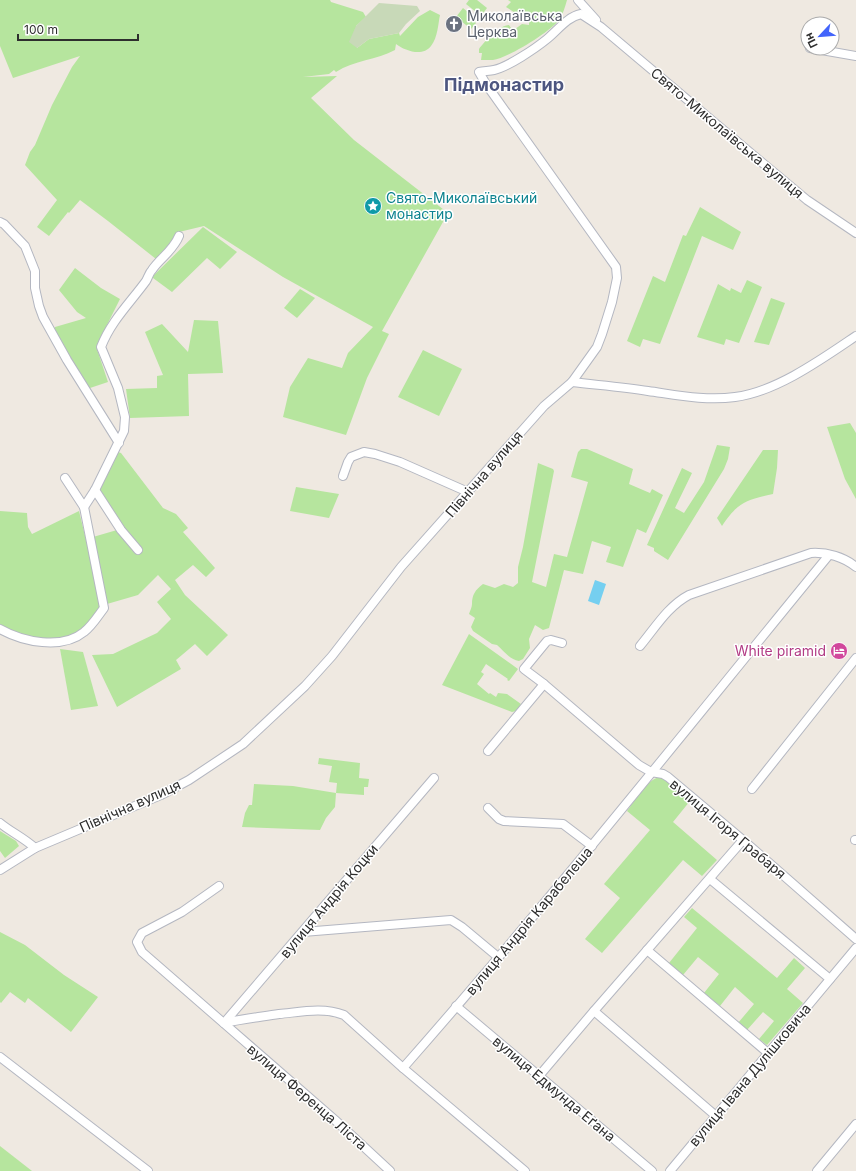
<svg xmlns="http://www.w3.org/2000/svg" width="856" height="1171" viewBox="0 0 856 1171" font-family="Inter,sans-serif">
<style>
.green{fill:#b6e59e}
.cemetery{fill:#c8d9b8}
.water{fill:#75cff0}
.lines{fill:none;stroke-linecap:round;stroke-linejoin:round}
.minor-casing{stroke:#b4b7c1;stroke-width:10}
.minor{stroke:#fff;stroke-width:8}
.labels{text-anchor:middle;stroke-width:3;stroke-linejoin:round;paint-order:stroke}
.worship-label{font-size:14px;fill:#5b616d;stroke:#fff;text-anchor:start}
.street-label{font-size:14px;fill:#2e2e2e;stroke:#fff}
.culture-label{font-size:14px;fill:#0d838f;stroke:#fff;text-anchor:start}
.hotel-label{font-size:14px;fill:#b23c85;stroke:#fff;text-anchor:end}
.district-label{font-size:18px;font-weight:bold;fill:#4d5680;stroke:#fff}
</style>
<rect width="100%" height="100%" fill="#efe9e1"/>
<g class="green">
<path d="M0,0H330L331,2L363,12L366,17L356,26L357,48L369,39L399,33L400,36L418,17L430,10L440,15C438,24 438,37 431,46C423,57 405,51 396,44L395,50C377,60 354,60 336,72L334,70L329,74L303,77L337,76L311,98L354,140L448,213L382,331L389,334L367,378L346,435L283,417L290,387L308,358L342,368L348,353L373,327L283,277L204,226L179,232V236L156,259L108,221L80,200L69,213L68,212L49,236L37,227L57,200L25,165L30,152L35,145L52,105L72,67L80,56L13,78L0,46Z"/>
<path d="M469,0H477L487,8L481,16L466,4Z"/>
<path d="M508,0H567C565,7 563,14 559,20C550,32 508,58 493,60C490,60 485,60 481,60L482,53H479V49C484,42 500,25 509,25L511,28V32L522,24L529,25V18H523L506,7L511,2Z"/>
<path d="M463,8L474,17L472,20L476,23L471,29L456,17Z"/>
<path d="M700,207L741,232L733,250L702,236L660,344L643,339L640,347L627,341L653,276L665,282L683,235L686,236Z"/>
<path d="M203,227L237,252L220,269L207,258L172,292L153,278V276Z"/>
<path d="M75,268L101,288L120,299L104,331L97,349L108,382L87,389L54,330L55,327L86,318L77,312L59,290Z"/>
<path d="M747,280L762,287L739,343L726,339L724,345L697,337L718,284L730,291L731,288L741,293Z"/>
<path d="M300,289L315,298L297,318L284,308Z"/>
<path d="M771,298L785,303L769,345L754,342Z"/>
<path d="M194,320L218,321L223,373L188,374L189,416L130,418L126,389L157,388V376L163,375L145,332L162,324L188,352Z"/>
<path d="M423,350L462,369L439,416L398,397Z"/>
<path d="M850,423L856,433V499L845,479L827,427Z"/>
<path d="M717,445L730,447L728,459L724,469L668,560L654,551V548L647,545L682,468L692,473L675,508L684,513L704,482Z"/>
<path d="M581,449H587L633,469L629,484L650,493L652,489L663,495L646,533L637,529L623,567L606,562L611,547L592,541L583,574L564,570L549,628L543,630L535,625L529,639L530,648L523,659L519,661C510,660 504,651 497,645L492,644L473,631L471,627L475,618L469,614C470,611 472,607 472,604C472,595 475,590 483,584L495,588L504,584L513,587L518,583V567L523,547L538,463L553,469L554,471L532,582L546,587L554,554L567,557L588,482L571,477L578,452Z"/>
<path d="M763,450H778L777,468L773,494C746,500 738,502 722,526L717,518Z"/>
<path d="M118,452L121,453L163,508L176,514L188,528L183,532L215,568L206,577L193,565L175,580L185,595L228,635L207,656L195,644L176,660L181,669L117,707L92,655L113,654L157,633L171,619L157,602L171,589L158,575L138,595L107,604L93,537L117,530L124,531L98,491Z"/>
<path d="M296,487L339,494L329,518L290,511Z"/>
<path d="M0,511L27,513L28,527L32,534L79,511L95,577L100,608L83,630L70,637L51,639L21,636L0,627Z"/>
<path d="M469,634L518,669L509,681L507,680L508,679L486,664L481,672L484,674L477,684L489,694L490,693L496,697L498,693L507,694L521,704L516,711L512,712L442,685Z"/>
<path d="M60,649L83,652L98,706L71,710Z"/>
<path d="M319,758L360,763L359,778L369,779L368,787H364V795L336,793L335,807L326,818L320,830L242,827L245,813L249,805H252L254,784L293,786L336,793L337,783L329,782L332,766L318,764Z"/>
<path d="M660,777L664,779L690,801L673,822L717,860L702,876L683,860L602,953L585,939L620,898L604,884L650,830L627,811C634,802 648,778 660,777Z"/>
<path d="M0,831L16,841L19,846L5,858L0,851Z"/>
<path d="M692,908L777,978L794,958L805,968L787,989L803,1003L767,1045L759,1039L774,1021L763,1012L747,1030L738,1023L754,1004L735,987L720,1006L704,993L719,974L698,957L683,975L669,963L697,928L684,917Z"/>
<path d="M0,932L25,945L64,975L98,997L71,1032L28,998L25,1003L10,992L1,1003L0,1002Z"/>
<path d="M0,1146L32,1171H0Z"/>
</g>
<path class="cemetery" d="M379,3L417,6L420,11L406,24L399,33L369,39L357,48L349,42L356,26Z"/>
<path class="water" d="M595,580L606,584L599,605L588,601Z"/>
<g class="lines">
<g class="minor-casing">
<g id="minor">
<path d="M578,0L596,20"/>
<path d="M810,48L856,56"/>
<path d="M0,222L4,224L25,246L35,271V288L39,306L43,317L67,360L119,443"/>
<path d="M572,382C597,385 623,387 648,391C677,395 706,401 735,397C776,392 822,359 856,336"/>
<path d="M343,476L348,462L351,457L364,452L375,454L400,462L468,492"/>
<path d="M95,490L121,530L138,550"/>
<path d="M84,507L95,490L124,431L125,417L118,388L101,347C111,321 130,303 146,281C148,278 149,273 152,270C160,258 173,251 179,236"/>
<path d="M0,629C23,642 62,650 84,632C92,626 98,616 104,608L84,507L65,478"/>
<path d="M562,643L551,640L547,641L524,669L544,684L639,765L651,772L663,774L668,777L743,840L856,939"/>
<path d="M640,646C655,628 668,606 689,595L811,553C827,552 844,557 856,567"/>
<path d="M488,751L544,684"/>
<path d="M752,789L856,658"/>
<path d="M488,808L499,819L504,821L563,824L592,846"/>
<path d="M0,823C11,832 24,838 35,848"/>
<path d="M855,840H856"/>
<path d="M0,870L35,848L161,795L189,780L243,744L305,686L332,656L401,567L544,406L572,382L597,347L602,334L612,302L617,278L616,267L486,84L479,72C484,71 489,71 494,70C508,67 536,48 547,39C558,30 567,17 581,14L601,27L759,160L807,200L856,233"/>
<path d="M710,879L830,979"/>
<path d="M219,886L182,912L142,933L137,942L142,952L335,1120L390,1171"/>
<path d="M303,932L451,920L462,927L498,957"/>
<path d="M647,950L768,1053"/>
<path d="M456,1006L652,1171"/>
<path d="M594,1011L716,1116"/>
<path d="M224,1023C242,1019 260,1017 279,1014C301,1012 323,1007 344,1015L403,1068L525,1171"/>
<path d="M224,1023L434,778"/>
<path d="M0,1057L148,1171"/>
<path d="M403,1068C550,901 688,727 829,555"/>
<path d="M539,1076L594,1011L743,840"/>
<path d="M670,1171L856,948"/>
<path d="M817,1171L856,1124"/>
</g>
</g>
<use href="#minor" class="minor"/>
</g>
<defs>
<g id="church-disc" transform="scale(0.9)"><circle r="9.5" fill="#6b7280" stroke="#fff"/><path d="M-1.2-6h2.4v3.5h3.3v2.4h-3.3V6h-2.4V-.1h-3.3v-2.4h3.3Z" fill="#fff"/></g>
<g id="sight-disc" transform="scale(0.9)"><circle r="9.5" fill="#0f9aa8" stroke="#fff"/><path d="M0-6L1.8-2.2L6-1.7L2.9 1.2L3.7 5.4L0 3.3L-3.7 5.4L-2.9 1.2L-6-1.7L-1.8-2.2Z" fill="#fff"/></g>
<g id="hotel-disc" transform="scale(0.9)"><circle r="9.5" fill="#d1479c" stroke="#fff"/><path d="M-6-4.5h1.5V1H6V5H4.5V3h-9V5H-6ZM-4 0a1.8 1.8 0 1 1 3.6 0ZM.5 0V-2.5h3Q6-2.5 6 0Z" fill="#fff"/></g>
</defs>
<g fill-rule="evenodd">
<use href="#church-disc" x="454" y="24"/>
<use href="#sight-disc" x="373" y="206"/>
<use href="#hotel-disc" x="839" y="651"/>
</g>
<g class="labels">
<g class="worship-label">
<text x="467" y="21">Миколаївська<tspan x="467" dy="16">Церква</tspan></text>
</g>
<g class="street-label">
<text transform="translate(727 133) rotate(40)" y="5">Свято-Миколаївська вулиця</text>
<text transform="translate(484 474) rotate(-49)" y="5">Північна вулиця</text>
<text transform="translate(130 806) rotate(-24)" y="5">Північна вулиця</text>
<text transform="translate(728 829) rotate(40)" y="5">вулиця Ігоря Грабаря</text>
<text transform="translate(329 901) rotate(-50)" y="5">вулиця Андрія Коцки</text>
<text transform="translate(529 921) rotate(-50)" y="5">вулиця Андрія Карабелеша</text>
<text transform="translate(750 1075) rotate(-50)" y="5">вулиця Івана Дулішковича</text>
<text transform="translate(554 1089) rotate(40)" y="5">вулиця Едмунда Еґана</text>
<text transform="translate(307 1097) rotate(41)" y="5">вулиця Ференца Ліста</text>
</g>
<g class="culture-label">
<text x="386" y="203">Свято-Миколаївський<tspan x="386" dy="16">монастир</tspan></text>
</g>
<g class="hotel-label">
<text x="826" y="656">White piramid</text>
</g>
<g class="district-label">
<text x="504" y="91">Підмонастир</text>
</g>
</g>
<g transform="translate(820 36) rotate(244)"><circle r="19" fill="#ffffff" stroke="#ababab"/>
<path d="M0-3L7 15L0 10L-7 15Z" fill="#4264fb"/>
<text y="-6" font-size="11" font-weight="bold" text-anchor="middle" fill="#2e2e2e">Пн</text>
</g>
<path d="M18 34v6h120v-6" fill="none" stroke="#2e2e2e" stroke-width="2"/>
<text x="24" y="34" font-size="12" fill="#2e2e2e" stroke="#ffffff" stroke-width="3" paint-order="stroke">100 m</text>
</svg>
